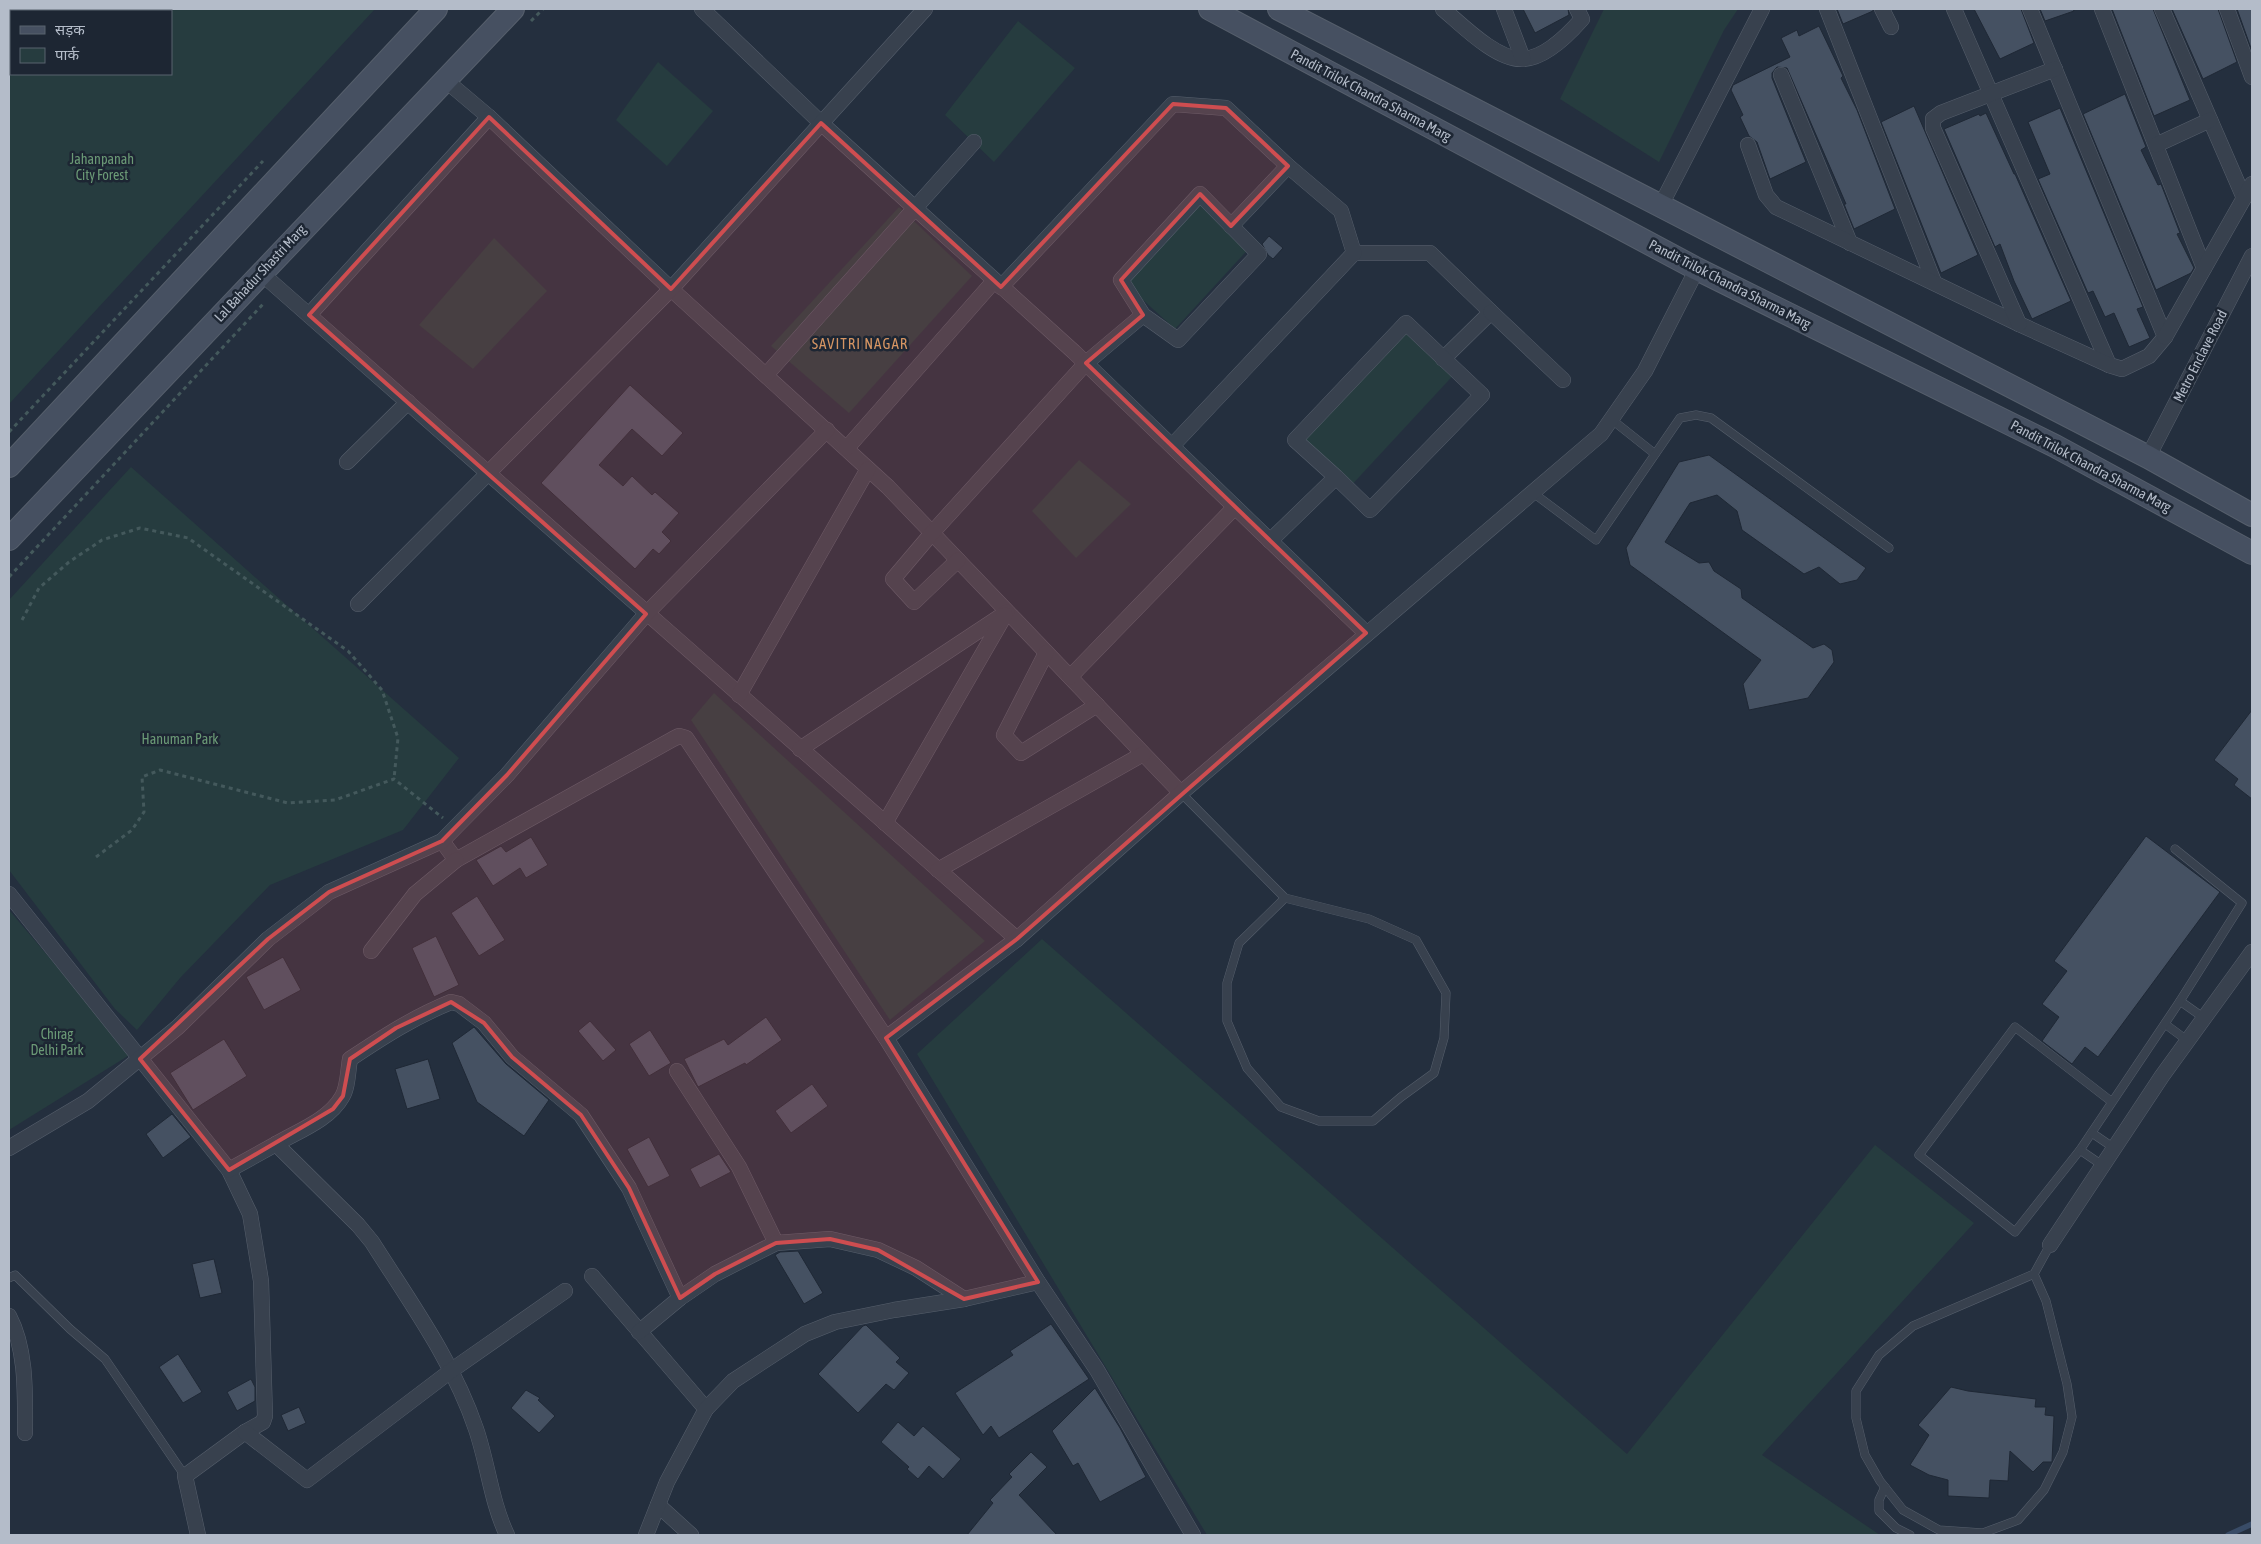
<svg xmlns="http://www.w3.org/2000/svg" width="2261" height="1544" viewBox="0 0 2261 1544" font-family="'Asap Condensed','Noto Sans Devanagari',sans-serif">
<style>
.green{fill:#263c3f;fill-rule:evenodd}
.lines{fill:none;stroke-linecap:round;stroke-linejoin:round}
.stream{stroke:#394c67;stroke-width:5.5}
.building{fill:#455162;stroke:#1f2835}
.lane-casing{stroke:#565f6c;stroke-width:9}
.street-casing{stroke:#565f6c;stroke-width:16}
.secondary-casing{stroke:#565f6c;stroke-width:24}
.path{stroke:#44595c;stroke-width:3;stroke-dasharray:4 4;stroke-linecap:butt}
.lane{stroke:#38414e;stroke-width:8}
.street{stroke:#38414e;stroke-width:15}
.secondary{stroke:#465061;stroke-width:22}
.marked{fill:#ce4d50;fill-opacity:0.2;stroke:#ce4d50;stroke-width:4;stroke-linejoin:round}
.labels{text-anchor:middle;stroke-width:5;stroke-linejoin:round;paint-order:stroke}
.street-label{font-size:14px;fill:#b4bcc9;stroke:#1d2633}
.park-label{font-size:14px;fill:#6b9a76;stroke:#1d2633}
.neighbourhood-label{font-size:15px;letter-spacing:1px;fill:#d59563;stroke:#1d2633}
</style>
<rect width="100%" height="100%" fill="#242f3e"/>
<g class="green">
<path d="M9,9H375L9,404ZM11,11H171V74H11Z"/>
<path d="M1604,9H1738L1724,30L1659,162L1560,99Z"/>
<path d="M1018,21L1075,68L994,162L945,115Z"/>
<path d="M658,62L713,111L667,166L616,120Z"/>
<path d="M1200,194L1253,244L1175,329L1121,280Z"/>
<path d="M899,207L972,276L849,413L771,346Z"/>
<path d="M494,238L547,291L473,369L419,325Z"/>
<path d="M1406,323L1460,368L1348,489L1295,440Z"/>
<path d="M1079,460L1131,504L1076,558L1032,511Z"/>
<path d="M131,467L459,758L403,830L270,885L180,978L137,1030L115,1009L9,870V600Z"/>
<path d="M714,693L985,941L890,1020L691,720Z"/>
<path d="M9,910L131,1054L9,1130Z"/>
<path d="M1042,939L1627,1454L1875,1145L1974,1223L1762,1455L1880,1535H1207L917,1054Z"/>
</g>
<g class="lines">
<path class="stream" d="M2228,1535L2252,1524"/>
</g>
<g class="building">
<path d="M1523,9H1568L1569,15L1535,33Z"/>
<path d="M1837,9H1873V11L1843,24Z"/>
<path d="M1974,9H2021L2034,43L2000,59Z"/>
<path d="M2040,9H2073L2074,11L2045,21Z"/>
<path d="M2112,9H2153L2190,100L2154,116Z"/>
<path d="M2172,9H2218L2237,62L2203,79Z"/>
<path d="M2237,9H2252V51Z"/>
<path d="M1819,26L1843,76L1841,78L1857,110L1895,209L1854,229L1844,204H1846L1787,68L1777,67L1772,73V78L1806,162L1770,179L1757,142L1749,136L1740,117L1743,115L1731,90L1733,85L1790,57L1781,38L1797,30L1799,36Z"/>
<path d="M2125,94L2146,147L2141,150L2158,185L2161,184L2180,233L2177,234L2194,268L2191,273L2156,290L2083,114Z"/>
<path d="M1914,106L1978,255L1941,273L1881,122Z"/>
<path d="M2060,108L2143,307L2137,309L2150,338L2129,347L2114,313L2105,317L2093,291L2088,293L2038,179L2050,174L2028,122Z"/>
<path d="M1986,113L2014,174H2015L2071,301L2032,319L2014,281L2000,244L1995,247L1944,129L1979,114L1980,116Z"/>
<path d="M1269,236L1283,248L1273,259L1268,255L1262,244Z"/>
<path d="M630,385L683,433L662,456L632,429L599,465L623,486L632,476L652,495L655,492L679,513L662,532L671,541L659,554L653,549L635,569L541,483Z"/>
<path d="M1709,455L1866,568L1857,580L1840,584L1819,567L1804,574L1742,530L1737,511L1717,495L1690,503L1665,542L1699,563L1709,562L1714,571L1741,589L1742,598L1813,648L1824,644L1832,650L1834,662L1808,698L1749,710L1743,684L1761,660L1630,565L1626,548L1679,462Z"/>
<path d="M2252,710V799L2234,785L2238,779L2214,760Z"/>
<path d="M2146,836L2220,892L2098,1057L2085,1047L2072,1064L2042,1041L2059,1017L2042,1004L2067,971L2054,961Z"/>
<path d="M531,837L548,865L526,878L520,868L493,886L476,860L501,846L506,852Z"/>
<path d="M477,896L505,940L479,956L451,913Z"/>
<path d="M436,936L459,985L434,997L412,948Z"/>
<path d="M283,957L301,990L264,1010L246,977Z"/>
<path d="M766,1017L782,1040L746,1065L745,1063L698,1087L684,1059L724,1039L728,1045Z"/>
<path d="M590,1021L616,1050L603,1061L578,1031Z"/>
<path d="M474,1027L506,1064L549,1100L524,1136L477,1102L452,1043Z"/>
<path d="M650,1030L671,1063L649,1076L629,1044Z"/>
<path d="M224,1039L247,1076L193,1110L170,1073Z"/>
<path d="M428,1059L440,1099L407,1109L395,1069Z"/>
<path d="M812,1084L828,1106L791,1133L775,1111Z"/>
<path d="M172,1114L191,1137L163,1158L146,1134Z"/>
<path d="M649,1137L670,1176L648,1187L627,1149Z"/>
<path d="M719,1154L731,1172L700,1188L690,1169Z"/>
<path d="M798,1251L823,1293L804,1304L775,1255L780,1252Z"/>
<path d="M214,1259L222,1293L200,1298L192,1264Z"/>
<path d="M1051,1324L1089,1379L999,1438L991,1426L983,1435L955,1393L1013,1355L1010,1351Z"/>
<path d="M866,1325L900,1358L896,1362L909,1373L894,1390L886,1384L858,1413L818,1374L863,1326Z"/>
<path d="M178,1354L202,1392L183,1403L159,1367Z"/>
<path d="M251,1379L255,1387V1401L237,1411L227,1392Z"/>
<path d="M1951,1387L1968,1391L2036,1399L2035,1407H2046L2045,1415L2054,1416L2052,1462H2043L2033,1472L2010,1451L2008,1481L1990,1480L1989,1498L1948,1496V1480L1929,1475L1910,1465L1929,1435L1918,1425Z"/>
<path d="M1095,1388L1120,1428L1146,1477L1100,1502L1078,1463L1073,1466L1052,1431Z"/>
<path d="M526,1390L540,1398L538,1400L555,1416L539,1433L511,1408Z"/>
<path d="M299,1407L306,1423L288,1431L281,1415Z"/>
<path d="M898,1422L914,1436L923,1426L961,1459L943,1479L929,1466L918,1479L907,1469L909,1467L881,1442Z"/>
<path d="M1031,1452L1047,1467L1019,1495L1057,1535H967L993,1503L990,1500L1012,1477L1009,1474Z"/>
</g>
<g class="lines">
<g class="lane-casing">
<g id="lane">
<path d="M1611,419L1655,454"/>
<path d="M1532,492L1596,540L1680,418L1696,415L1711,418L1889,548"/>
<path d="M1181,793L1285,898L1239,943L1227,983V1021L1247,1068L1281,1107L1319,1121H1373L1401,1097L1434,1073L1444,1038L1446,993L1416,940L1369,919L1285,898"/>
<path d="M2180,1001L2204,1018"/>
<path d="M2165,1024L2188,1041"/>
<path d="M2112,1102L2015,1027L1919,1155L2015,1232L2080,1150L2180,1001L2242,903L2175,849"/>
<path d="M2092,1133L2114,1148"/>
<path d="M2080,1150L2102,1165"/>
<path d="M2034,1274L2046,1301L2067,1384L2072,1417L2063,1452L2044,1490L2018,1520L1983,1533L1939,1530L1903,1510L1880,1481L1865,1455L1856,1418V1391L1879,1355L1913,1326L2034,1274L2050,1245"/>
<path d="M9,1278L15,1275L70,1329L105,1359L185,1476"/>
<path d="M1885,1487L1879,1500V1511L1896,1528L1910,1535"/>
</g>
</g>
<g class="street-casing">
<g id="street">
<path d="M702,9L821,123L1074,352L1366,633"/>
<path d="M1443,9C1461,24 1497,61 1523,59C1545,58 1568,35 1582,19L1577,9"/>
<path d="M1504,9L1523,59"/>
<path d="M1827,9L1934,282"/>
<path d="M1882,9L1891,27"/>
<path d="M1954,9L2109,365"/>
<path d="M2102,9L2204,268"/>
<path d="M2162,9L2244,198"/>
<path d="M2227,9L2252,77"/>
<path d="M1781,75L1850,243"/>
<path d="M444,79L489,117L671,289L888,487L1181,793"/>
<path d="M1748,145L1766,195L1776,207L2019,324L2109,365L2122,369L2149,356L2165,337L2030,9"/>
<path d="M2156,145L2210,120"/>
<path d="M1660,207L1762,9"/>
<path d="M1354,253H1430L1491,312L1443,359"/>
<path d="M261,273L1017,939"/>
<path d="M1001,287L1173,104L1226,108L1288,166L1231,226"/>
<path d="M1491,312L1563,380"/>
<path d="M309,315L489,117"/>
<path d="M2019,324L1933,128V119L1941,113L2055,69"/>
<path d="M2165,337L2252,184"/>
<path d="M766,375L974,142"/>
<path d="M1172,446L1354,253L1341,211L1288,166"/>
<path d="M847,448L994,281"/>
<path d="M2148,457L2252,256"/>
<path d="M347,462L408,402"/>
<path d="M1270,541L1336,477L1370,510L1482,395L1406,323L1295,440L1336,477"/>
<path d="M958,560L914,602L893,579L932,533L1086,363L1143,315L1178,340L1259,254L1200,194L1121,280L1143,315"/>
<path d="M358,604L671,289L925,9"/>
<path d="M1046,653L1004,735L1021,753L1097,705"/>
<path d="M1070,677L1235,507"/>
<path d="M739,695L868,469"/>
<path d="M800,749L1007,612"/>
<path d="M885,823L1005,615"/>
<path d="M442,841L456,860L673,739L679,736L686,738L886,1038L1038,1282L1097,1370L1193,1535"/>
<path d="M938,870L1143,754"/>
<path d="M9,894L229,1170L250,1214L261,1281L265,1416L263,1422L245,1432L185,1476L198,1535"/>
<path d="M371,951L415,894L456,860"/>
<path d="M886,1038L1017,939L1181,793L1601,434L1645,371L1697,269"/>
<path d="M677,1071L739,1167L776,1243L830,1239L878,1250L916,1268L964,1299"/>
<path d="M276,1144C298,1131 329,1120 342,1097C348,1088 348,1070 350,1059C383,1037 414,1017 451,1002L459,1004L484,1023L512,1057L581,1115L629,1188L680,1298"/>
<path d="M9,1148L88,1101L178,1027L268,939L329,892L442,841L507,775L646,614L827,430"/>
<path d="M229,1170L276,1144L358,1225L372,1242C410,1302 453,1361 476,1429C488,1464 491,1501 507,1535"/>
<path d="M2050,1245L2162,1076L2252,952"/>
<path d="M592,1276L706,1409"/>
<path d="M9,1316C27,1350 25,1395 25,1433"/>
<path d="M639,1332L680,1298L715,1274L776,1243"/>
<path d="M245,1432L307,1480L452,1370L565,1291"/>
<path d="M658,1505L691,1535"/>
<path d="M646,1535L667,1482L706,1409L733,1381L805,1334L835,1322L894,1310L964,1299L1038,1282"/>
</g>
</g>
<g class="secondary-casing">
<g id="secondary">
<path d="M1210,9L1697,269L2055,446L2252,553"/>
<path d="M1279,9L2148,457L2252,515"/>
<path d="M9,466L436,9"/>
<path d="M9,539L513,9"/>
</g>
</g>
<g class="path">
<path d="M531,21L543,9"/>
<path d="M9,432L263,161"/>
<path d="M9,577L264,303"/>
<path d="M22,620L39,588L69,562L102,540L140,528L188,538L348,651L382,690L398,738L394,779"/>
<path d="M96,857L132,830L144,812L142,777L160,770L288,803L335,800L394,779L443,818"/>
</g>
<use href="#lane" class="lane"/>
<use href="#street" class="street"/>
<use href="#secondary" class="secondary"/>
</g>
<path class="marked" d="M1173,104L1226,108L1288,166L1231,226L1200,194L1121,280L1143,315L1086,363L1366,633L1017,939L886,1038L1038,1282L964,1299L878,1250L830,1239L776,1243L715,1274L680,1298L629,1188L581,1115L512,1057L484,1023L451,1002L396,1028L350,1059L343,1096L333,1109L229,1170L140,1059L268,939L329,892L442,841L507,775L646,614L309,315L489,117L671,289L821,123L1001,287Z"/>
<g class="labels">
<g class="street-label">
<text transform="translate(1371 95) rotate(28)" y="5">Pandit Trilok Chandra Sharma Marg</text>
<text transform="translate(260 273) rotate(-47)" y="5">Lal Bahadur Shastri Marg</text>
<text transform="translate(1730 284) rotate(27)" y="5">Pandit Trilok Chandra Sharma Marg</text>
<text transform="translate(2200 356) rotate(-63)" y="5">Metro Enclave Road</text>
<text transform="translate(2091 466) rotate(28)" y="5">Pandit Trilok Chandra Sharma Marg</text>
</g>
<g class="park-label">
<text x="102" y="164">Jahanpanah<tspan x="102" dy="16">City Forest</tspan></text>
<text x="180" y="744">Hanuman Park</text>
<text x="57" y="1039">Chirag<tspan x="57" dy="16">Delhi Park</tspan></text>
</g>
<g class="neighbourhood-label">
<text x="860" y="349">SAVITRI NAGAR</text>
</g>
</g>
<rect width="2261" height="1544" fill="none" stroke="#b4bcc9" stroke-width="20"/>
<rect x="10" y="10" width="162" height="65" fill="#1d2633" stroke="#59626f"/>
<rect x="20" y="26" width="25" height="8" fill="#465061" stroke="#59626f"/>
<text x="55" y="35" font-size="15" fill="#b4bcc9">सड़क</text>
<rect x="20" y="48" width="25" height="15" fill="#263c3f" stroke="#59626f"/>
<text x="55" y="60" font-size="15" fill="#b4bcc9">पार्क</text>
</svg>
